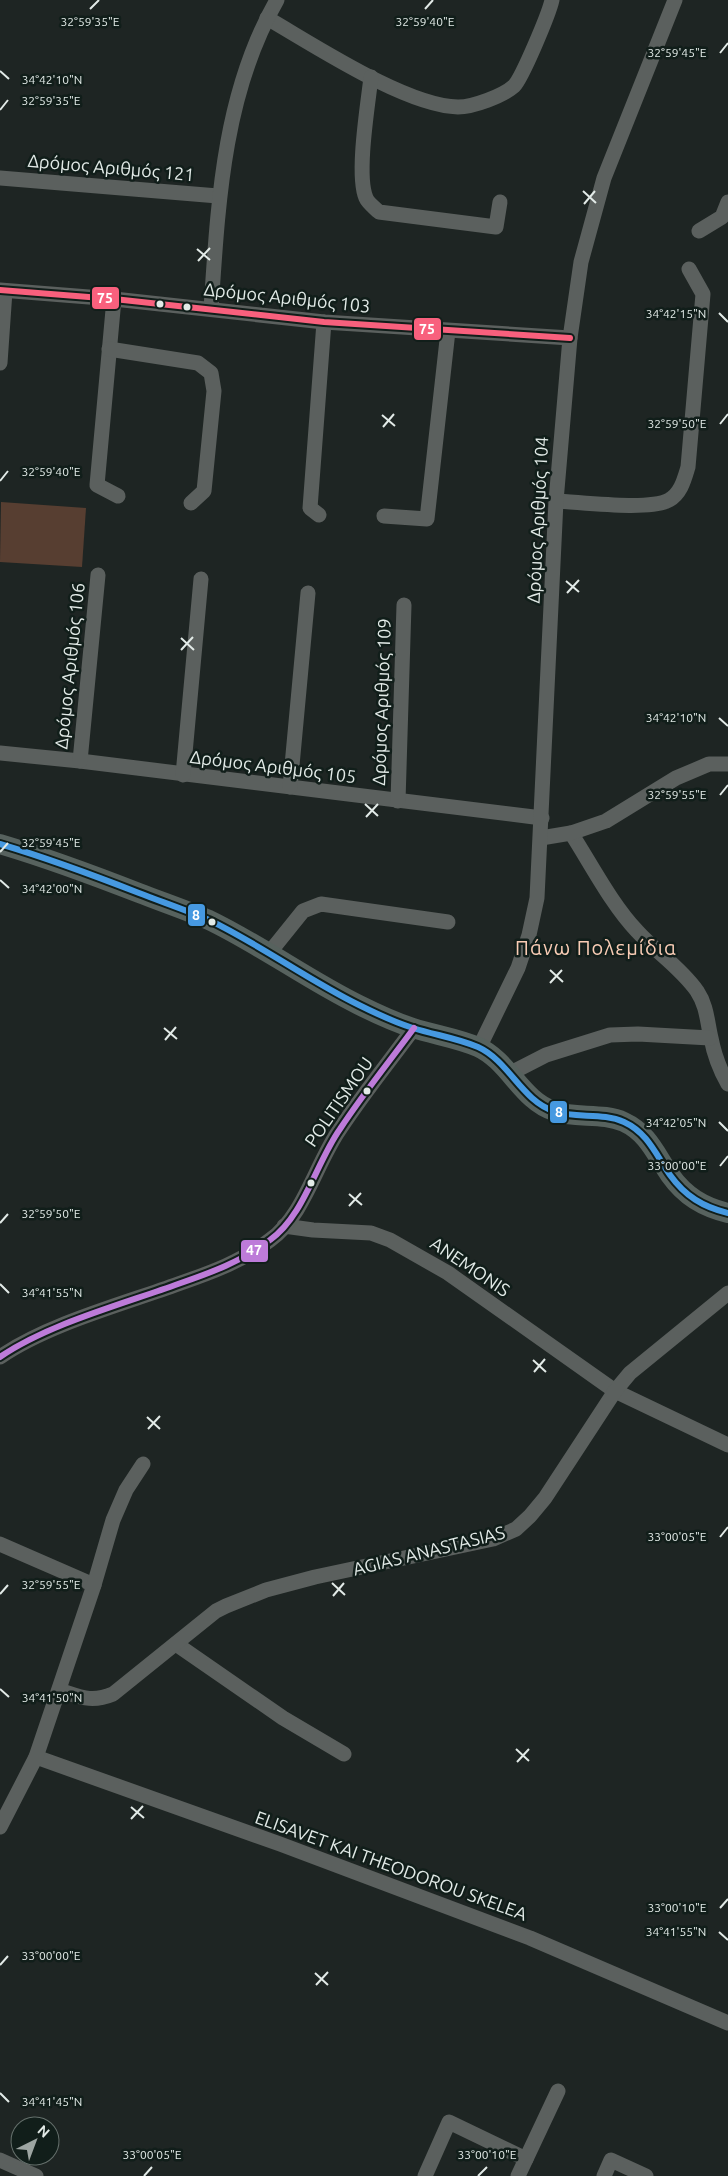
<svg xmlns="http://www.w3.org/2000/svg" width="728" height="2176" viewBox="0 0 728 2176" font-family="Ubuntu,sans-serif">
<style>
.green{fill:#573e31}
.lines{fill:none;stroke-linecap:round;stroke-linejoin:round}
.minor{stroke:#5b605e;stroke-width:15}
.major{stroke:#57625e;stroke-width:20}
.bus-1-casing{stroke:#111e1a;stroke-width:10}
.bus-2-casing{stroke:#111e1a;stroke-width:10}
.bus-3-casing{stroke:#111e1a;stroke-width:10}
.bus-1{stroke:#f8607d;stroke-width:6}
.bus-2{stroke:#4699e1;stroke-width:6}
.bus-3{stroke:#bd7bd9;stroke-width:6}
.ticks{fill:none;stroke:#e2eae7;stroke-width:2}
.bus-dot{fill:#e2eae7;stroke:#111e1a;stroke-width:2}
.labels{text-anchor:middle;stroke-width:5;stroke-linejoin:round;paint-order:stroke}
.street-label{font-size:18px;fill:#e2eae7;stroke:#111e1a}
.quarter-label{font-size:20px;letter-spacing:1px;fill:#f9ccb5;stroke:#111e1a}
.ticks-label{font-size:12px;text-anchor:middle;fill:#e2eae7;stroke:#111e1a;stroke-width:5;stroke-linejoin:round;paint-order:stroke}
.line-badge{stroke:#111e1a;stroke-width:2}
.badge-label{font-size:14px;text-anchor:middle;font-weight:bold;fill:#fff}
</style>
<rect width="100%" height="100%" fill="#1e2523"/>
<path class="green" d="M1,502L86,508L82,567L0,562Z"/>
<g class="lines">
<g class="minor">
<path d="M267,18C314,45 406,106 458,107C473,107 503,96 514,86C522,78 549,14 552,0"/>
<path d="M371,77C368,104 356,175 366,198C368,203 375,208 379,212L496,227L500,202"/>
<path d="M0,178L218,196"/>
<path d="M699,231L722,217L728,202"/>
<path d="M0,290L114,299L324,322L570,338"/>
<path d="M114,299L97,485L118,496"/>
<path d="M211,309C218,204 223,94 277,0"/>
<path d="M109,349L198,363L211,373L214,391L204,491L191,503"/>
<path d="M0,363L5,291"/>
<path d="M556,501C581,502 649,511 669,500C681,493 684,480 688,467L703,294L689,269"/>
<path d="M319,515L310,508L324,322"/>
<path d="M384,516L427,519L448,331"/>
<path d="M0,753L80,761L542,818"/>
<path d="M80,761L98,575"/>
<path d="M183,775L201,579"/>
<path d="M290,787L308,593"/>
<path d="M398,801L404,605"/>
<path d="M571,833C591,864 612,905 637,931C656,952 680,967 697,991C707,1006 707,1021 711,1038C714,1054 720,1070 728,1084"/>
<path d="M541,838L571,833L606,821L676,778L709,764H728"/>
<path d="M270,952L303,911L321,904L448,922"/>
<path d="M479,1048L518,968L529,935L537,898L556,501L570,338L581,262L604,178L675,0"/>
<path d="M511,1073L546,1055L610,1035L638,1034L710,1038"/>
<path d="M284,1226L313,1230L371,1233L390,1240L448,1273L615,1391L728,1445"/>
<path d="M0,1357C48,1324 123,1304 178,1284C210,1273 243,1261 270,1240C304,1216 316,1163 340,1129C363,1094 389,1062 414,1028"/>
<path d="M0,1544L94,1585"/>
<path d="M176,1644L283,1718L344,1754"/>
<path d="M59,1690C81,1697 91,1703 113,1694L216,1611L226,1606L266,1590L315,1577L493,1539L516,1529L530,1516L545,1498L615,1391L630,1373L728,1293"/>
<path d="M36,1757L280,1844L530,1938L728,2023"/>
<path d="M0,1827L36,1757L94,1585L113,1520L126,1490L143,1464"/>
<path d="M0,2160L36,2176"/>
<path d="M425,2176L449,2122L526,2159"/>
<path d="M518,2176L558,2091"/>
<path d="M604,2176L611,2160L646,2176"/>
</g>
<path class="major" d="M0,844C47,858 93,875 139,893C162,902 186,910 209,920C261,945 308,980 359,1005C377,1014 394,1022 413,1028C435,1035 457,1038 478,1047C509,1061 522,1101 554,1111C576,1119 602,1112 624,1122C648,1133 656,1155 670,1175C685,1196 703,1207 728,1213"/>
<g class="bus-1-casing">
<path id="bus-1" d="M0,290L114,299L324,322L570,338"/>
</g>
<g class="bus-2-casing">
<path id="bus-2" d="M0,844C47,858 93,875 139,893C162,902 186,910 209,920C261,945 308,980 359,1005C377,1014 394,1022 413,1028C435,1035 457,1038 478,1047C509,1061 522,1101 554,1111C576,1119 602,1112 624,1122C648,1133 656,1155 670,1175C685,1196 703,1207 728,1213"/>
</g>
<g class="bus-3-casing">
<path id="bus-3" d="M0,1357C48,1324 123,1304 178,1284C210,1273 243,1261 270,1240C304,1216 316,1163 340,1129C363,1094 389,1062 414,1028"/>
</g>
<use href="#bus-1" class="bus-1"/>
<use href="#bus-2" class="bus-2"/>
<use href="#bus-3" class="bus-3"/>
</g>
<path class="ticks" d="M90,9L99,0M425,9L433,0M720,53L728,43M0,71L9,79M0,110L8,100M583,191L596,203M584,204L595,191M197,249L210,260M198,261L210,248M719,313L728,322M382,415L395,426M720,424L728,414M383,427L394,414M0,481L8,471M566,581L579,592M567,593L579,580M181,638L194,650M181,650L193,637M719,718L728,726M720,795L728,785M365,804L378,816M366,817L378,804M0,852L8,843M0,880L9,888M550,970L563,982M550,983L562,970M164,1028L177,1039M165,1040L176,1027M719,1122L728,1131M720,1166L728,1156M349,1194L362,1205M349,1206L361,1193M0,1223L8,1214M0,1284L9,1293M533,1360L546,1372M534,1372L545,1359M147,1417L160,1429M148,1429L160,1416M720,1537L728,1527M332,1583L345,1595M0,1594L8,1585M333,1596L344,1583M0,1689L9,1697M516,1749L529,1761M517,1762L529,1749M131,1807L144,1818M131,1819L143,1806M720,1908L728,1899M719,1932L728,1940M0,1965L8,1956M315,1973L328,1985M316,1985L328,1972M0,2093L9,2102M144,2176L152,2167M478,2176L487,2167"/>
<g class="bus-dot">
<circle cx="160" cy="304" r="4.5"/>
<circle cx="187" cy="307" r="4.5"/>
<circle cx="212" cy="922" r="4.5"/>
<circle cx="367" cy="1091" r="4.5"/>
<circle cx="311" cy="1183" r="4.5"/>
</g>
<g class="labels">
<g class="street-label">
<text transform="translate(111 168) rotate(5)" y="6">Δρόμος Αριθμός 121</text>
<text transform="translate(287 298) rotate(6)" y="6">Δρόμος Αριθμός 103</text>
<text transform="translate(538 520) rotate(-87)" y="6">Δρόμος Αριθμός 104</text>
<text transform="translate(70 666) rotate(-84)" y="6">Δρόμος Αριθμός 106</text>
<text transform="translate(382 702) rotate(-88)" y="6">Δρόμος Αριθμός 109</text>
<text transform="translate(273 767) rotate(7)" y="6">Δρόμος Αριθμός 105</text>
<text transform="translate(339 1102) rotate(-55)" y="6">POLITISMOU</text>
<text transform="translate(470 1267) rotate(34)" y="6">ANEMONIS</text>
<text transform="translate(429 1551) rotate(-14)" y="6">AGIAS ANASTASIAS</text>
<text transform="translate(391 1866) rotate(20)" y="6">ELISAVET KAI THEODOROU SKELEA</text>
</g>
<g class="quarter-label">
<text x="596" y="955">Πάνω Πολεμίδια</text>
</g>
</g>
<g class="ticks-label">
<text x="90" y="26">32°59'35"E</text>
<text x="425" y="26">32°59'40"E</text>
<text x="677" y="57">32°59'45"E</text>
<text x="52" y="84">34°42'10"N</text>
<text x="51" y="105">32°59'35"E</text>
<text x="676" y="318">34°42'15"N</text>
<text x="677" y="428">32°59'50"E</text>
<text x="51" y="476">32°59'40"E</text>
<text x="676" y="722">34°42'10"N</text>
<text x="677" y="799">32°59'55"E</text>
<text x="51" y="847">32°59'45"E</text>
<text x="52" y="893">34°42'00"N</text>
<text x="676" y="1127">34°42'05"N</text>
<text x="677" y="1170">33°00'00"E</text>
<text x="51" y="1218">32°59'50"E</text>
<text x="52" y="1297">34°41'55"N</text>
<text x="677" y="1541">33°00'05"E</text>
<text x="51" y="1589">32°59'55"E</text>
<text x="52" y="1702">34°41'50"N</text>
<text x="677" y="1912">33°00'10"E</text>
<text x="676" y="1936">34°41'55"N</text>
<text x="51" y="1960">33°00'00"E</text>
<text x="52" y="2106">34°41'45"N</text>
<text x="152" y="2159">33°00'05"E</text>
<text x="487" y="2159">33°00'10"E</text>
</g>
<g class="line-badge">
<rect x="91" y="286" width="29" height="24" rx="5" fill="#f8607d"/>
<rect x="413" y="317" width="29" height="24" rx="5" fill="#f8607d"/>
<rect x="187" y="903" width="19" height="24" rx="5" fill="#4699e1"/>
<rect x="549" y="1100" width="19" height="24" rx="5" fill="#4699e1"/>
<rect x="240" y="1239" width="29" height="24" rx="5" fill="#bd7bd9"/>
</g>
<g class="badge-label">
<text x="105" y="303">75</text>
<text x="427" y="334">75</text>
<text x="196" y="920">8</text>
<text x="559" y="1117">8</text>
<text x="254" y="1255">47</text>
</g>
<g transform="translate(35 2141) rotate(42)"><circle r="24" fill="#111e1a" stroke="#65706c"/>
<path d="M0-4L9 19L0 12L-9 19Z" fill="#9da5a2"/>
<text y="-8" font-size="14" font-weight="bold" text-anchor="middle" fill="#e2eae7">N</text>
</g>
</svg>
